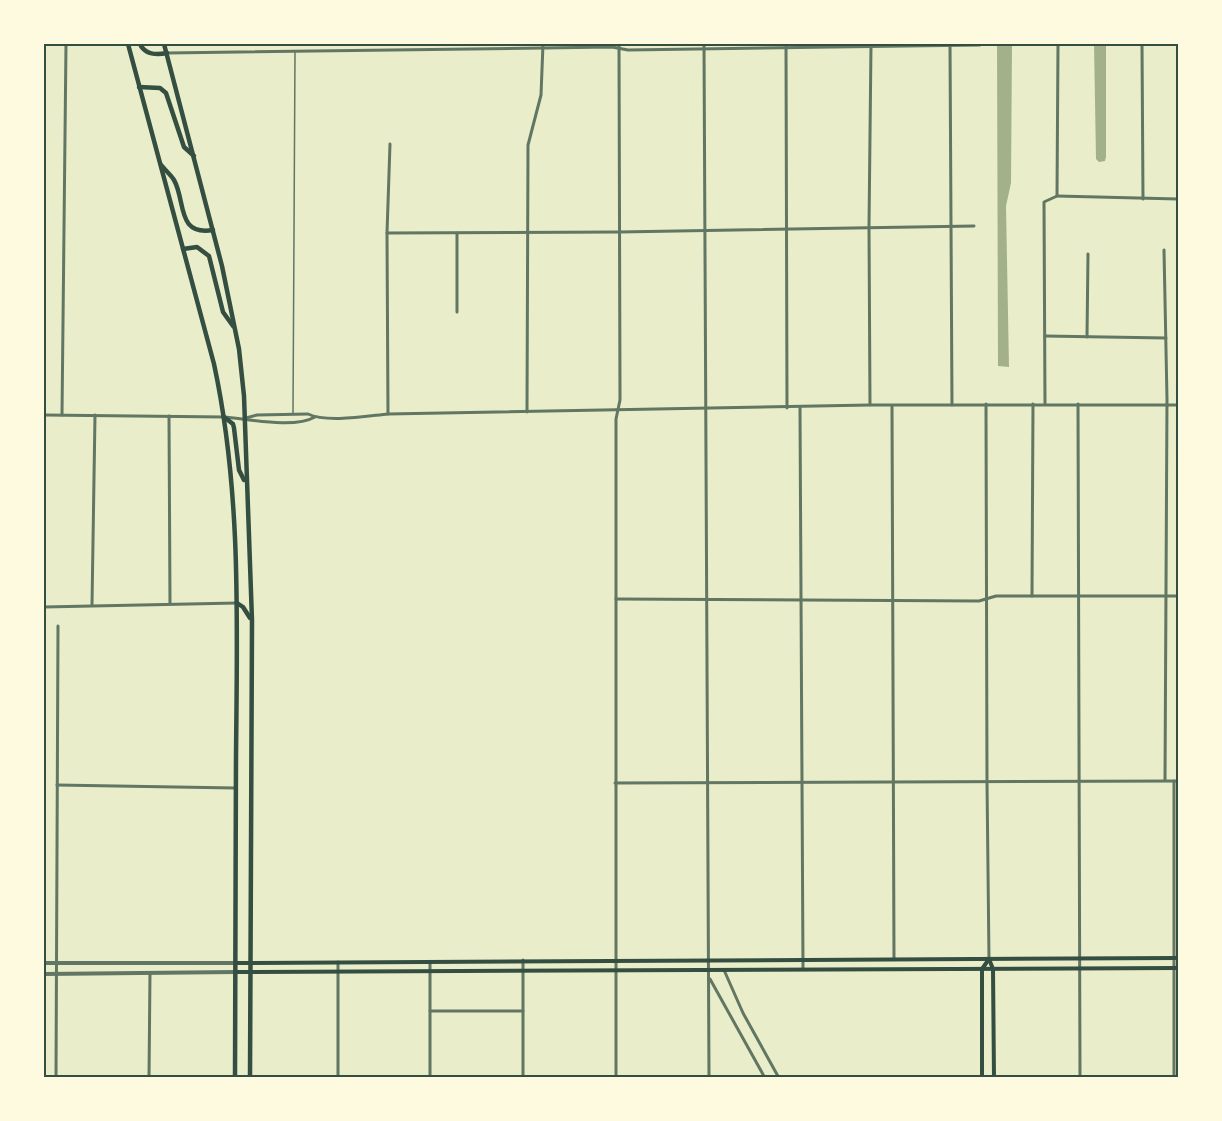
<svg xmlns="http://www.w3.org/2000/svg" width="1222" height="1121" viewBox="0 0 1222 1121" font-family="Cabin,sans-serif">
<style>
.water{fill:#a3b18a}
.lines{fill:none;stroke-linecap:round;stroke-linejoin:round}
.service{stroke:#617663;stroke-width:1.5}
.minor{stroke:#617663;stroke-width:3}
.tertiary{stroke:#617663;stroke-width:4}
.secondary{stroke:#344e41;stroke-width:4}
.primary{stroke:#344e41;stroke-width:4.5}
.neatline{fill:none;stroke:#344e41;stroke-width:2}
</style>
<rect width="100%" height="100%" fill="#e9edc9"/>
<g class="water">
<path d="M997,44H1012L1011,183L1006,206L1009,367L998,366Z"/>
<path d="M1094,44H1106V157L1105,161L1099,162L1096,159Z"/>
</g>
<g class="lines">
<path class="service" d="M293,413L295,52"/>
<g class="minor">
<path d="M704,44L709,1078"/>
<path d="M786,44L787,408"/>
<path d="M950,44L952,405"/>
<path d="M1142,44L1143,199"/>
<path d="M167,53L612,47L628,50L980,45"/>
<path d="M1057,196L1178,199"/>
<path d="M387,233L619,232L974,226"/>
<path d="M1164,250L1167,399L1165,780"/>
<path d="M457,312V233"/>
<path d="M1045,336L1166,338"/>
<path d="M1087,337L1088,254"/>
<path d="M986,404L987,782L989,959"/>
<path d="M1045,404L1044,202L1057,196L1058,44"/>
<path d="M1078,404L1080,1078"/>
<path d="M870,405L869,227L871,44"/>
<path d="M892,406L894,959"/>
<path d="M800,408L803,969"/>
<path d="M527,412L528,145L541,95L543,44"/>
<path d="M388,414L387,233L390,144"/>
<path d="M44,415L224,417C248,419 294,429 315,417"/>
<path d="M62,415L66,44"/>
<path d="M169,416L170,603"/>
<path d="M246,418L257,415L308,414C327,423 367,416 388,414L870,405H1178"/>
<path d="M1032,596L1033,404"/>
<path d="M616,599L979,601L996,596H1178"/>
<path d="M92,605L95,415"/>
<path d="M44,607L237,603"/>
<path d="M1174,781V1078"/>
<path d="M615,783L1178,781"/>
<path d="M57,785L235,788"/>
<path d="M338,962V1078"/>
<path d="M430,962V1078"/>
<path d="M724,970L743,1013L779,1078"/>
<path d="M710,979L765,1078"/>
<path d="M430,1011H523"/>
<path d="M56,1078L58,626"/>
<path d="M149,1078L150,973"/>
<path d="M523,1078V960"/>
<path d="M616,1078V419L620,400L619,44"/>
</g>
<g class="tertiary">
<path d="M44,963H236"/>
<path d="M44,974L236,972"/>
</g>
<g class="secondary">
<path d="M989,959L993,969L994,1078"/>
<path d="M236,963L1178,958"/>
<path d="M236,972L1178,968"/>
<path d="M982,1078V969L989,959"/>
</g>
<g class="primary">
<path d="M128,44L214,364C242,494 237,627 236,759C235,865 236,971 235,1078"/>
<path d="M140,44C145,55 156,55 167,53"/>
<path d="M164,44L222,266L239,349L244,396L252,620L250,1078"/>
<path d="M139,87L160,88L166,93L184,147L194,156"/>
<path d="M161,165C165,170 171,175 174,180C186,201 176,236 213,230"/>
<path d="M183,249L197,247L209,256L223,312L233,326"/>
<path d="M224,417L233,424L234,428L239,470L244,480"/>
<path d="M237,603L243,607L250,618"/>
</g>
</g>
<rect width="1222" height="1121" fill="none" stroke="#fefae0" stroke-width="90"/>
<rect x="45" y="45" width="1132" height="1031" class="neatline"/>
</svg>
